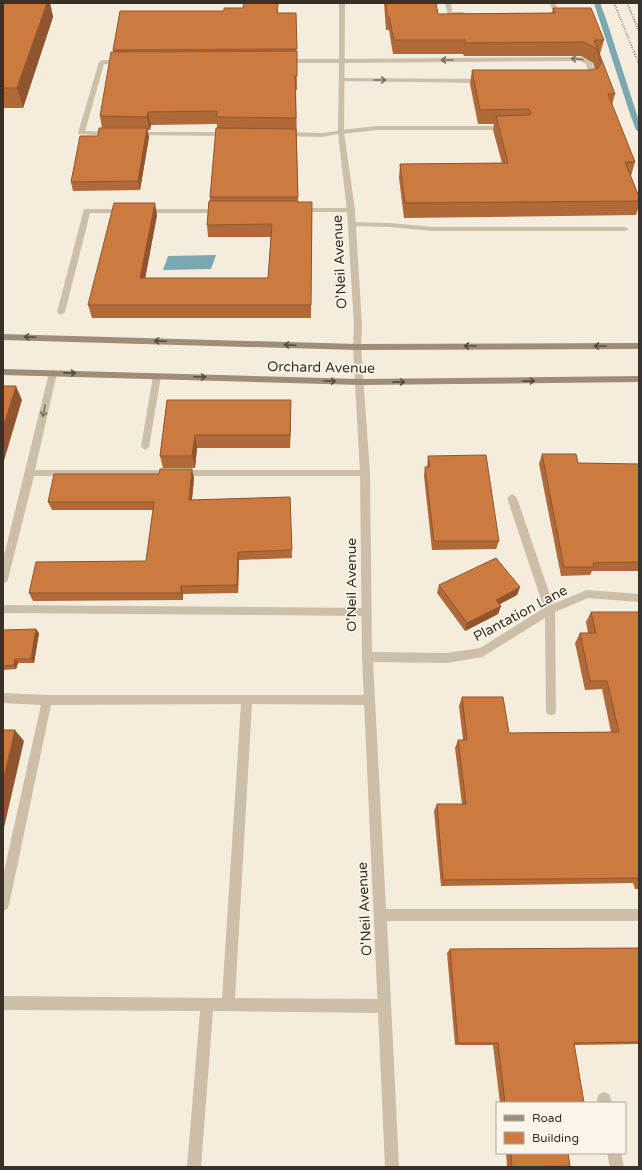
<svg xmlns="http://www.w3.org/2000/svg" width="642" height="1170" viewBox="0 0 642 1170" font-family="'Varela Round',sans-serif">
<style>
.water{fill:#79a7b2}
.lines{fill:none;stroke-linecap:round;stroke-linejoin:round}
.stream{fill:#79a7b2;fill-rule:evenodd}
.lane{fill:#cdbea7;fill-rule:evenodd}
.street{fill:#cdbea7;fill-rule:evenodd}
.secondary{fill:#a08d78;fill-rule:evenodd}
.rail{stroke:#393028;stroke-width:2;stroke-dasharray:0.5 2;stroke-linecap:butt}
.wall{fill:#b06938}
.shaded-wall{fill:#90552e}
.building{fill:#cd7a41;stroke:#90552e}
.oneway{stroke:#7c7061}
.oneway2{stroke:#584c40}
.labels{text-anchor:middle;stroke-width:3.5;stroke-linejoin:round;paint-order:stroke}
.street-label{font-size:14px;fill:#393028;stroke:#fbf5e9}
</style>
<rect width="100%" height="100%" fill="#f4ecdc"/>
<path class="water" d="M216,255L211,269L163,270L168,256Z"/>
<g class="lines">
<path class="stream" d="M594,3H600L606,19L639,121V132L636,130L630,114Z"/>
<g class="lane">
<path d="M445,3H451L452,12H463L466,14L463,16L448,15Z"/>
<path d="M550,3H556L558,15L551,16L548,14L553,12Z"/>
<path d="M581,57L592,63L596,77L594,81L587,82L586,81L590,77L586,64L580,61L342,63L339,61L342,59Z"/>
<path d="M341,78L483,79L486,81L483,83L339,81V79Z"/>
<path d="M377,126H507L510,128L507,130H377L341,134L338,132L341,130Z"/>
<path d="M296,208H351L355,210L351,212H299L295,210Z"/>
<path d="M84,209H125L129,211L125,213H90L65,312L61,315L57,312Z"/>
<path d="M140,209H221L225,211L221,213H140Z"/>
<path d="M349,222L390,223L433,227H625L629,229L625,231H433L390,227L352,226L348,224Z"/>
<path d="M53,370L57,373L35,470H365L370,473L365,476H34L8,579L7,582L3,583V560L49,373Z"/>
<path d="M157,373L161,376L149,447L145,450L141,447L153,376Z"/>
<path d="M3,605L366,608L370,609L371,612L370,615L366,616L3,613Z"/>
<path d="M3,693L47,695H370L374,696L375,700L374,704L370,705L252,704L235,998L383,999L388,1001L390,1006L388,1011L383,1013L213,1011L201,1167H187L200,1011L3,1010V996L222,998L241,704L51,705L9,905L7,909L3,911V876L41,705L3,703Z"/>
</g>
<g class="street">
<path d="M339,3H345L344,132L355,210L362,326L361,347L370,473L372,652L447,653L480,648L544,608L507,498L512,494L517,498L553,604L587,590L639,594V602L588,598L555,612L556,710L555,714L551,715L547,714L546,710L545,618L482,657L447,663L373,662L386,909H639V921H387L399,1167H385L362,657L360,473L353,347L354,326L347,210L338,134L322,137L283,136L280,134L283,132L322,133L338,131L339,63H284L281,61L284,59H339Z"/>
<path d="M102,60H122L125,62L122,64H104L85,131L111,132L114,134L111,136L79,134L78,133L99,62Z"/>
<path d="M135,132H229L232,134L229,136L133,135L132,134Z"/>
<path d="M604,1092L609,1094L612,1103H598L597,1099L599,1094Z"/>
<path d="M607,1153H621L624,1167H610Z"/>
</g>
<g class="secondary">
<path d="M3,334L357,344L639,343V349L357,350L3,340Z"/>
<path d="M3,369L360,379L639,376V382L360,385L3,375Z"/>
</g>
<g class="rail">
<path d="M614,3L639,64"/>
<path d="M627,3L639,31"/>
</g>
</g>
<g class="wall">
<path d="M3,3H50L53,17L23,108H3Z"/>
<path d="M244,3H278V13H296L297,90H296L298,202H312L311,318H92L88,305L157,215L145,278H268L271,237H208L207,225L210,201V197L217,128V124L151,125L150,130H147L149,137L140,190L73,191L71,182L102,128L100,116L113,52V50L224,11L243,8Z"/>
<path d="M384,3H436L438,14L552,13L553,8L604,40L600,54H599L615,94L612,105L635,162L631,176L639,197V206L636,215L404,218L399,178L400,164L502,163L493,130L494,124H478L470,84L472,70H591L595,69L593,63L581,56H464L463,54H393L389,30H386Z"/>
<path d="M167,400L291,413L290,448H197L195,468H163L160,456Z"/>
<path d="M542,454L578,463L639,464V571H592L590,575L561,576L539,464Z"/>
<path d="M428,456L499,541L496,549L432,550L424,476L425,467H427Z"/>
<path d="M194,478L192,500L290,497L292,558L239,560L238,593L183,594V600L33,601L29,593L146,561L153,510H52L48,502Z"/>
<path d="M439,585L520,587L517,595L499,604L501,606L498,614L465,631L437,593Z"/>
<path d="M591,612H639V889H635L633,883L441,886L434,811L437,804H462L455,748L458,740H463L459,706L462,697L509,733L611,732L602,689L585,690L575,643L580,633H588L586,622Z"/>
<path d="M3,630L39,633L34,663H18L16,669L3,670Z"/>
<path d="M639,948V1044L574,1045L584,1103H500L493,1045H455L447,953L450,949Z"/>
<path d="M506,1153H568L512,1167L507,1166Z"/>
</g>
<g class="shaded-wall">
<path d="M47,3H50L53,17L23,108L17,88Z"/>
<path d="M148,112L151,125L150,130L147,117Z"/>
<path d="M147,128L149,137L140,190L138,181Z"/>
<path d="M155,203L157,215L143,290L140,278Z"/>
<path d="M16,386L22,400L3,464V428Z"/>
<path d="M291,400V413L290,448V435Z"/>
<path d="M195,435L197,448L195,468L192,456Z"/>
<path d="M192,469L194,478L191,508L189,500Z"/>
<path d="M238,552L239,560L238,593L237,585Z"/>
<path d="M181,586L183,594V600L181,593Z"/>
<path d="M520,587L517,595L493,608L496,600Z"/>
<path d="M501,606L498,614L465,631L467,623Z"/>
<path d="M36,629L39,633L34,663L31,659Z"/>
<path d="M15,659L18,663L16,669L14,665Z"/>
<path d="M15,730L24,741L3,832V781Z"/>
</g>
<g class="building">
<path d="M3,3H47L17,88H3Z"/>
<path d="M244,3H278L277,13H296L297,49L113,50L120,11H224V8H243Z"/>
<path d="M386,3H436L438,14L555,13L553,8H591L604,40H594L615,94H608L635,162H625L639,197V201L405,203L400,164L508,163L496,116L530,115L531,112L528,109L480,110L472,70H591L598,68L601,63L597,49L584,42L465,43V40H394L389,17H387Z"/>
<path d="M297,51V76H295L296,118L216,117L217,111L148,112L147,117L100,116L111,52Z"/>
<path d="M99,128H147L138,181L71,182L80,136H98Z"/>
<path d="M216,128L296,129L298,197H210Z"/>
<path d="M209,201H298V202H312L311,305H88L114,203H155L140,278H268L272,224L207,225Z"/>
<path d="M3,386H16L3,428Z"/>
<path d="M167,400H291L290,435H195L192,456H160Z"/>
<path d="M542,454H576L578,463L639,464V562L593,563L594,567H564Z"/>
<path d="M486,455L499,541H434L425,467H430L428,456Z"/>
<path d="M160,469H192L189,500L290,497L292,550L238,552L237,585L181,586V593H29L36,562L146,561L154,502H48L54,474H159Z"/>
<path d="M496,558L520,587L496,600L501,606L467,623L439,585Z"/>
<path d="M591,612H639V878L443,880L437,804H466L458,740H467L462,697H503L509,733L619,732L607,681H590L580,633H596Z"/>
<path d="M36,629L31,659H15L14,665L3,666V630Z"/>
<path d="M3,730H15L3,781Z"/>
<path d="M639,948V1042L574,1043L584,1103H505L498,1043H458L450,949Z"/>
<path d="M511,1153H568L570,1166L512,1167Z"/>
</g>
<defs><path id="oneway-shaft" d="M-6 0H5M1.5-3L5.5 0L1.5 3" fill="none" stroke-width="1.6" stroke-linecap="round" stroke-linejoin="round"/></defs>
<g class="oneway">
<use href="#oneway-shaft" transform="translate(577 59) rotate(-175)"/>
<use href="#oneway-shaft" transform="translate(447 60) rotate(180)"/>
<use href="#oneway-shaft" transform="translate(380 80)"/>
<use href="#oneway-shaft" transform="translate(44 411) rotate(102)"/>
</g>
<g class="oneway2">
<use href="#oneway-shaft" transform="translate(30 337) rotate(-178)"/>
<use href="#oneway-shaft" transform="translate(160 341) rotate(-178)"/>
<use href="#oneway-shaft" transform="translate(290 345) rotate(-178)"/>
<use href="#oneway-shaft" transform="translate(470 346) rotate(180)"/>
<use href="#oneway-shaft" transform="translate(600 346) rotate(180)"/>
<use href="#oneway-shaft" transform="translate(70 373) rotate(1)"/>
<use href="#oneway-shaft" transform="translate(200 377) rotate(2)"/>
<use href="#oneway-shaft" transform="translate(330 381) rotate(2)"/>
<use href="#oneway-shaft" transform="translate(529 381) rotate(-1)"/>
<use href="#oneway-shaft" transform="translate(399 382) rotate(-1)"/>
</g>
<g class="labels">
<g class="street-label">
<text transform="translate(339 262) rotate(-93)" y="5">O'Neil Avenue</text>
<text transform="translate(321 367) rotate(1)" y="5">Orchard Avenue</text>
<text transform="translate(351 585) rotate(-90)" y="5">O'Neil Avenue</text>
<text transform="translate(520 613) rotate(-28)" y="5">Plantation Lane</text>
<text transform="translate(364 909) rotate(-93)" y="5">O'Neil Avenue</text>
</g>
</g>
<rect width="642" height="1170" fill="none" stroke="#393028" stroke-width="8"/>
<rect x="496" y="1102" width="130" height="52" fill="#fbf5e9" stroke="#ada69c"/>
<rect x="504" y="1115" width="20" height="6" fill="#a08d78" stroke="#ada69c"/>
<text x="532" y="1122" font-size="12" fill="#393028">Road</text>
<rect x="504" y="1132" width="20" height="12" fill="#cd7a41" stroke="#ada69c"/>
<text x="532" y="1142" font-size="12" fill="#393028">Building</text>
</svg>
